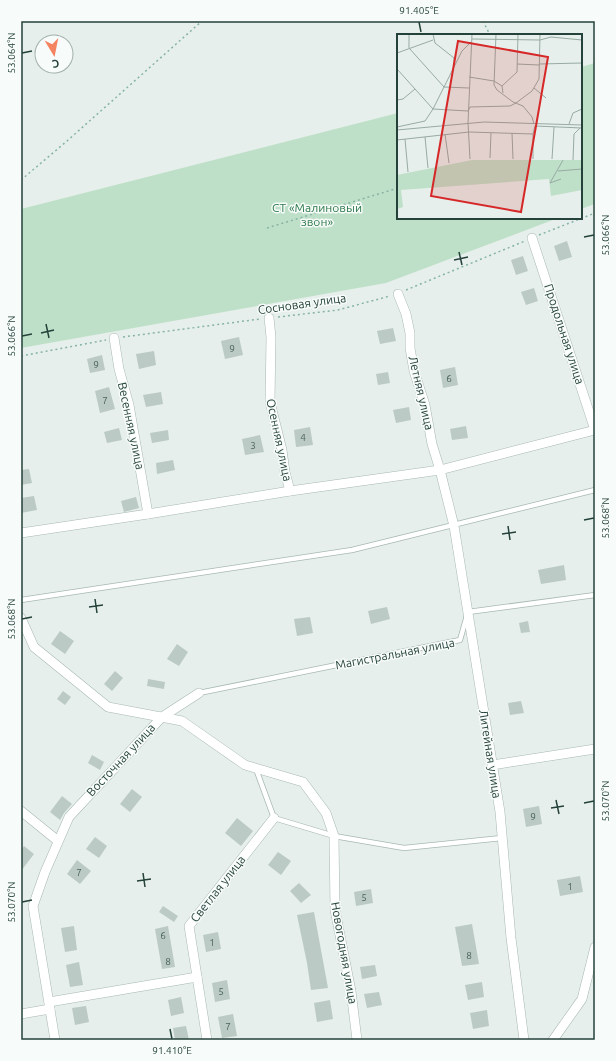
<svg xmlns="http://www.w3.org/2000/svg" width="616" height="1061" viewBox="0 0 616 1061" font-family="Ubuntu,sans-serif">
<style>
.green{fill:#bfe0c8}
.building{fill:#bbcac4}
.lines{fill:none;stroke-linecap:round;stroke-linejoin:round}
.lane-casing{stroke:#a8b8b2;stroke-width:6}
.street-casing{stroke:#a8b8b2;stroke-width:10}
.path{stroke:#86b3a5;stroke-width:1.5;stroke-dasharray:2 3;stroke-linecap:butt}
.lane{stroke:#fff;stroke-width:4.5}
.street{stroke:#fff;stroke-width:9}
.ticks{fill:none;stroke:#24423a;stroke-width:1.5}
.labels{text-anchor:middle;stroke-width:3;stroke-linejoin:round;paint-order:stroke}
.number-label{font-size:10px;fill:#4a645c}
.park-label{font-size:12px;fill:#2d7a4b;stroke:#f7fbf9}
.street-label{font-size:12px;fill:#24423a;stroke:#f7fbf9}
.inset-road{fill:none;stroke:#98aaa4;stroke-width:1}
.view{fill:#d62828;fill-opacity:0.15;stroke:#d62828;stroke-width:2}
.inset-edge{fill:none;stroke:#24423a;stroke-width:2}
.neatline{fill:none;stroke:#24423a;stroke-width:1.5}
.ticks-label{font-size:10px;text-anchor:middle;fill:#24423a}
</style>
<rect width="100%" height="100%" fill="#e6efeb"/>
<g class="green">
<path d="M595,63V204L581,209V67Z"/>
<path d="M398,113V218H558L386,283L21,348V209Z"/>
</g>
<g class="building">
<path d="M567,241L572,257L559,261L554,246Z"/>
<path d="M523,256L528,271L516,275L511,260Z"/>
<path d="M534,288L538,301L526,305L521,292Z"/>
<path d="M393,328L396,341L380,344L377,331Z"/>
<path d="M239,337L243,355L225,359L221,341Z"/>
<path d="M154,351L156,365L139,369L136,354Z"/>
<path d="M102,355L105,370L90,373L87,359Z"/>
<path d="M455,367L458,385L443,388L440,370Z"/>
<path d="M388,372L390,383L378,385L376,374Z"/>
<path d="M109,387L115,409L100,413L95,391Z"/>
<path d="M161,392L163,404L146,407L143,395Z"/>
<path d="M409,407L411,420L396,423L393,410Z"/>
<path d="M466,426L468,438L452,440L450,429Z"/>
<path d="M310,427L313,445L296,447L294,430Z"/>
<path d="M119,428L122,440L107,443L104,432Z"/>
<path d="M168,430L169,440L152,443L150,433Z"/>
<path d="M260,435L264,452L245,455L242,439Z"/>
<path d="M173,460L175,470L157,474L156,463Z"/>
<path d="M29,469L32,483L21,485V470Z"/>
<path d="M34,496L37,510L21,513V498Z"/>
<path d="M136,497L139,508L124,512L121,501Z"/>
<path d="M564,565L566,580L541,584L538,570Z"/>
<path d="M387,607L390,619L371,624L368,611Z"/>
<path d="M310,617L313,633L297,636L294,619Z"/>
<path d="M528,621L530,632L521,633L519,623Z"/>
<path d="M60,631L74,641L65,654L51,644Z"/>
<path d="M177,644L188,652L179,666L167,659Z"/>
<path d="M115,671L123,678L112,691L104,684Z"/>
<path d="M148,679L165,682L164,689L147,686Z"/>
<path d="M63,691L71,697L65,705L57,699Z"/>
<path d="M521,701L524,713L510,715L508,703Z"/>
<path d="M92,755L104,762L100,770L88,763Z"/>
<path d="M132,789L142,797L130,812L120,804Z"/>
<path d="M62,796L72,804L64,813L60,820L50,812Z"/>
<path d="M539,806L542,824L526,827L523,809Z"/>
<path d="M237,818L253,831L241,846L225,833Z"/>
<path d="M95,837L107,846L99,858L86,849Z"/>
<path d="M24,846L34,854L21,871V850Z"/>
<path d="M278,852L291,861L281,875L268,865Z"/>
<path d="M77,860L91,871L80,884L67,874Z"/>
<path d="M580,876L583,892L560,896L557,880Z"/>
<path d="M299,883L311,895L301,903L290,891Z"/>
<path d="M371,889L373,903L356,906L354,892Z"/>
<path d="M163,906L178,916L174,922L159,912Z"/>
<path d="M314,912L328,988L311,990L307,963L297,915Z"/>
<path d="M472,924L479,964L462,966L455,927Z"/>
<path d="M74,926L77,950L65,952L61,928Z"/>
<path d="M168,926L175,967L162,969L155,929Z"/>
<path d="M218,932L221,949L206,952L203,935Z"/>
<path d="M79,962L83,985L70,987L66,965Z"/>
<path d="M375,965L377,976L362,979L360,967Z"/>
<path d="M227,980L230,999L215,1002L212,983Z"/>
<path d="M482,982L484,997L468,1000L465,985Z"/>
<path d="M379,992L382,1005L367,1008L364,994Z"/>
<path d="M181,997L184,1013L171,1016L168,1000Z"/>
<path d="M330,1000L333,1019L317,1022L314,1003Z"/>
<path d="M86,1006L89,1022L75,1025L72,1008Z"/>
<path d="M487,1010L489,1026L473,1029L470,1013Z"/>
<path d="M233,1014L237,1036L222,1038L218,1017Z"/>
<path d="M186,1026L189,1040H175L173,1028Z"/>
</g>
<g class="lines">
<g class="lane-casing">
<g id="lane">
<path d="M21,600L352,550L595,490"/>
<path d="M199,693L460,640L468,612L595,595"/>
<path d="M256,769L274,818L334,836L404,848L502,838"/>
</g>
</g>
<g class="street-casing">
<g id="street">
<path d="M532,238L595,430"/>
<path d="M398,294L406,314L410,333V348L414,371L425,405L432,444L440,470L454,526L500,812L511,938L524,1040"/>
<path d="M269,318L271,337L270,402L282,450L285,472L290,491"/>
<path d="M114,338L119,369L129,405L148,514"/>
<path d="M21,533L148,514L290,491L440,470L595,430"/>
<path d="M21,618L34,647L108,707L182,721L245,765L303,782L326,813L334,836L335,910L351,991L357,1040"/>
<path d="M492,765L595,749"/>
<path d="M21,811L58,841"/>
<path d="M49,1002L197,977"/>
<path d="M21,1014L50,1009"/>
<path d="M55,1040L33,906L45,872L69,817L162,717L199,693"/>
<path d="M207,1040L189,926L274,818"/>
<path d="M553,1040L582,999L595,947"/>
</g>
</g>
<g class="path">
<path d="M483,21L490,35"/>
<path d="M21,180L67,141L202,21"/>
<path d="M267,228L398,188"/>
<path d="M539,235L595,213"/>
<path d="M406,290L525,241"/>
<path d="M278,317L338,310L390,296"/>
<path d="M123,337L260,319"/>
<path d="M21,356L106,340"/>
</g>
<use href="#lane" class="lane"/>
<use href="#street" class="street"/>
</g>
<path class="ticks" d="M419,22L421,32M22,53L32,51M584,237L594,235M459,252L462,265M454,260L468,257M46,324L49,338M41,333L54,330M22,336L32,334M584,520L594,518M508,526L510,540M502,534L516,532M95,599L97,613M89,607L103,605M22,619L32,617M556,800L559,814M584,803L594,801M551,808L564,806M143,873L145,887M137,881L151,879M22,902L32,900M170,1029L172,1039"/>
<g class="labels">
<g class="number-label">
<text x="232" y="352">9</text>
<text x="96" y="368">9</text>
<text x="449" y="382">6</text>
<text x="105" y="404">7</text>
<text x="303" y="441">4</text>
<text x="253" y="449">3</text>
<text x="533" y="820">9</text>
<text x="79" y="876">7</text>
<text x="570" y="890">1</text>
<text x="364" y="901">5</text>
<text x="163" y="939">6</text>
<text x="212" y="946">1</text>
<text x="469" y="959">8</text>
<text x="168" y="965">8</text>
<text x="221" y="995">5</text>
<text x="228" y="1030">7</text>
</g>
<g class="park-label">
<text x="317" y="212">СТ «Малиновый<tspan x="317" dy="14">звон»</tspan></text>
</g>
<g class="street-label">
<text transform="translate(302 304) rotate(-8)" y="4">Сосновая улица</text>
<text transform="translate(564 334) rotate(72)" y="4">Продольная улица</text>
<text transform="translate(421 393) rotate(77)" y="4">Летняя улица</text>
<text transform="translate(131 426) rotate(78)" y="4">Весенняя улица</text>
<text transform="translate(279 440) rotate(78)" y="4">Осенняя улица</text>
<text transform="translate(395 654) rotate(-11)" y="4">Магистральная улица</text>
<text transform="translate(490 754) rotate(81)" y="4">Литейная улица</text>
<text transform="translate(121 760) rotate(-47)" y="4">Восточная улица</text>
<text transform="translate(218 889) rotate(-52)" y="4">Светлая улица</text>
<text transform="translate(344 953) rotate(80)" y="4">Новогодняя улица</text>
</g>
</g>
<g transform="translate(397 34)">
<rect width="185" height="185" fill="#e6efeb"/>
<path d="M75,126H185V156L154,162L152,145L4,156L6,173L0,175V141Z" fill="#bfe0c8"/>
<path class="inset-road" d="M12,0V14L47,53L72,54M36,0L38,9L57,24V31M99,0L97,51L100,56L116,68L126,72L135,83L137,90M75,5L143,6L154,3L185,6M0,19L36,6M120,30L142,31M142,30L185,29M0,35L36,75L65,17L74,8M72,43L97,47L105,52L106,59M185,43V61M105,52L120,38L121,0M137,54L149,64M0,66L6,65L18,55M172,90L176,79L185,75M0,93L28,87L36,75L71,77L73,73L113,72L119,69L135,57L142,45L143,0M0,96L87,88L185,91M115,99L116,125M48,100L52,129M136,100V125M28,103L31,134M8,105L11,138M0,106L72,98L136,100L138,92L185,94M93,124L94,99M73,125L71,89L75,0M155,125L157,93M176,126L177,100L183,94M161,137L185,135M164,145L153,149L166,126"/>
<path class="view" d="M61,7L151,23L124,178L34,162Z"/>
<rect width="185" height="185" class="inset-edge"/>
</g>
<rect width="616" height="1061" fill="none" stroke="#f7fbf9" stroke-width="44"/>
<g transform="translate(54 54) rotate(170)"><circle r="19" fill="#f7fbf9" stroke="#a3b1ad"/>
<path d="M0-3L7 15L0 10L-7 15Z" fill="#f4845f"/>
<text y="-6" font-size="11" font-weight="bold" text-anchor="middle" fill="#24423a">С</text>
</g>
<rect x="22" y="22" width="572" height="1017" class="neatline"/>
<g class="ticks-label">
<text x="419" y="14">91.405°E</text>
<text transform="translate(11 53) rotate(-90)" y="4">53.064°N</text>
<text transform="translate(605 235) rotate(-90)" y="4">53.066°N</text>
<text transform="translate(11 336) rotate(-90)" y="4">53.066°N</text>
<text transform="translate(605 518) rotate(-90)" y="4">53.068°N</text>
<text transform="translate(11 619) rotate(-90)" y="4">53.068°N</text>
<text transform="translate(605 801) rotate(-90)" y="4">53.070°N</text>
<text transform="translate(11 902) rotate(-90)" y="4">53.070°N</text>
<text x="172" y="1054">91.410°E</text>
</g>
</svg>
